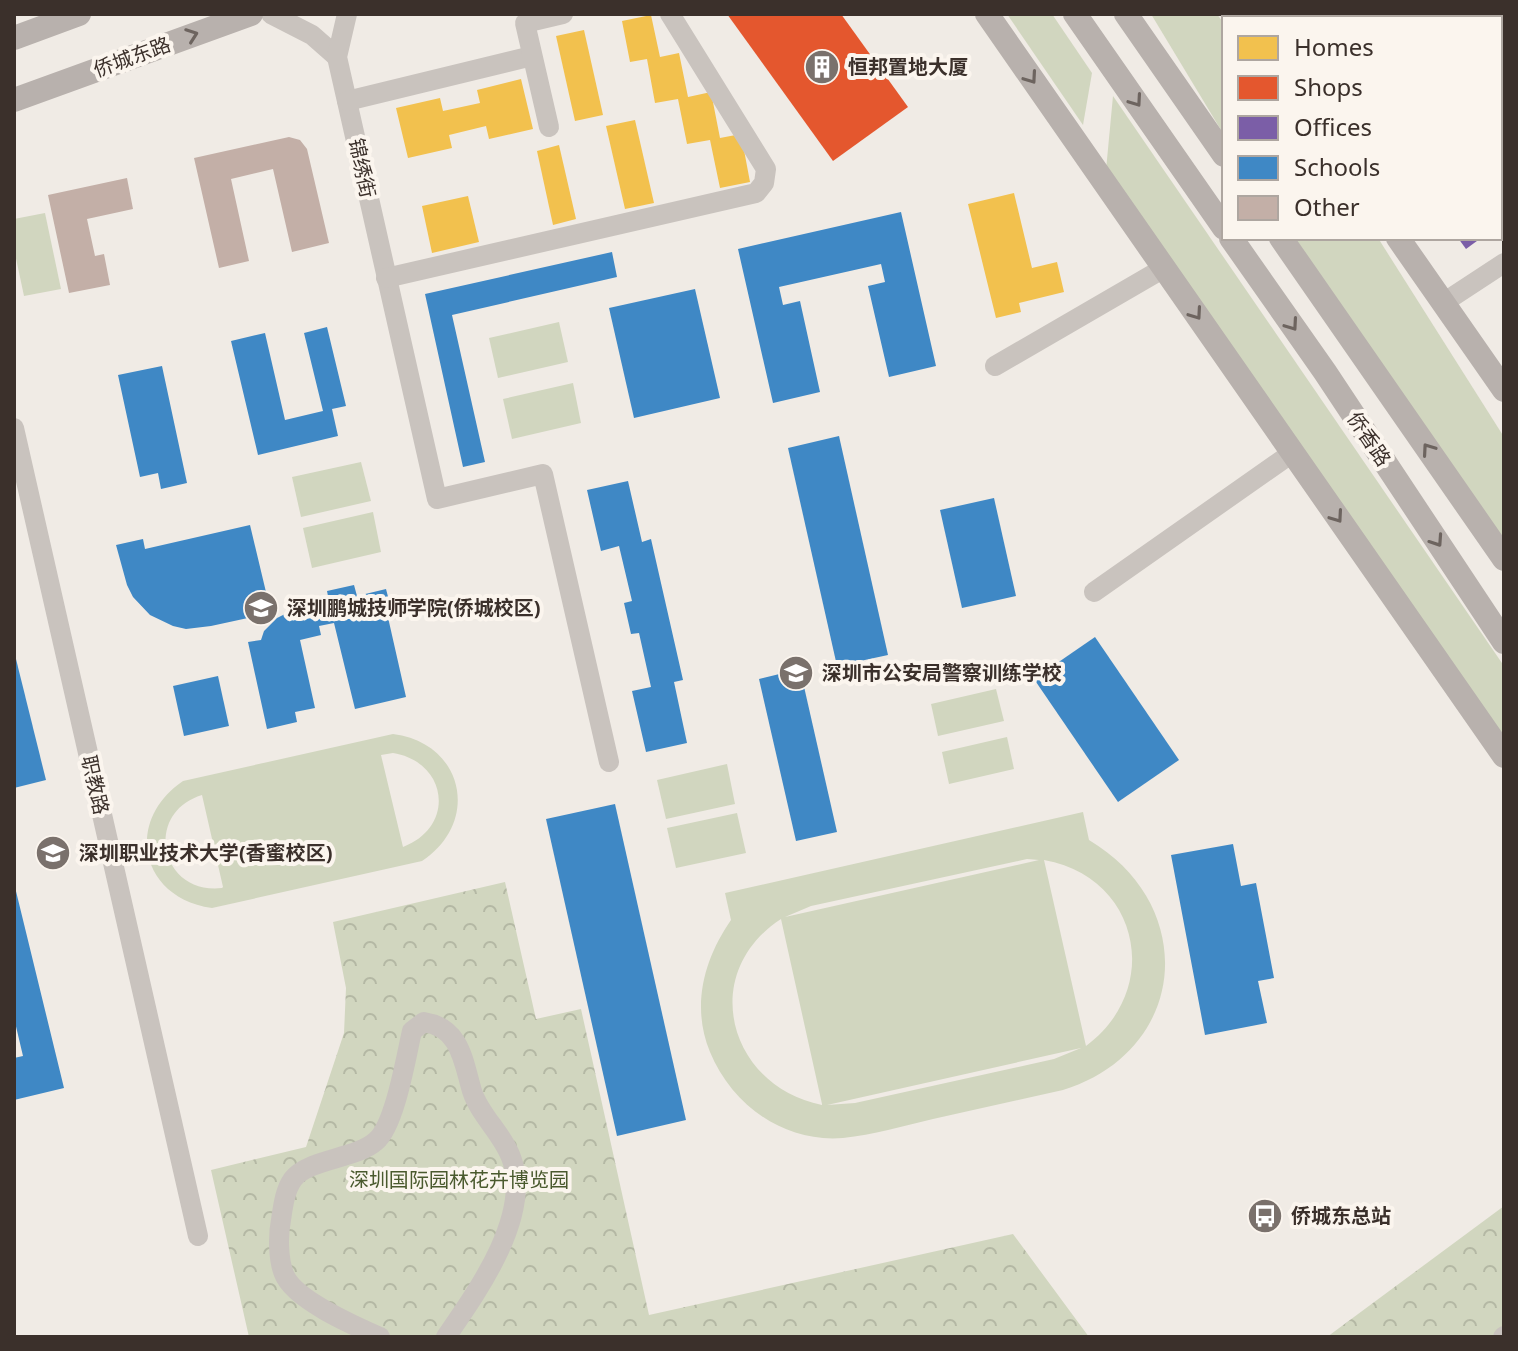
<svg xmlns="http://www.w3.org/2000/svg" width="1518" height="1351" viewBox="0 0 1518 1351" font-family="'Noto Sans','Noto Sans SC',sans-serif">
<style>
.grass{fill:#d1d6bf;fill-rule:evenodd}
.park{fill:url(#park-crowns)}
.homes{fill:#f2c14e}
.shops{fill:#e4572e}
.offices{fill:#7b5ea7}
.schools{fill:#3f88c5}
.building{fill:#c3afa7}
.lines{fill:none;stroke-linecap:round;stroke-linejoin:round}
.minor{stroke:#c9c3be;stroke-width:20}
.major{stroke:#b8b1ad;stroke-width:24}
.oneway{stroke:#6d645f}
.labels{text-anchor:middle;stroke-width:8;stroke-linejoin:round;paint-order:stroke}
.street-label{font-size:20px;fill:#3b302b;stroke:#fbf5ee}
.poi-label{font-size:20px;font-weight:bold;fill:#3b302b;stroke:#fbf5ee;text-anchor:start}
.park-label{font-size:20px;fill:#4a5a2e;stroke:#fbf5ee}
</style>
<defs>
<pattern id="park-crowns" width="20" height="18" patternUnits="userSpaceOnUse" patternTransform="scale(2)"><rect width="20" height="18" fill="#d1d6bf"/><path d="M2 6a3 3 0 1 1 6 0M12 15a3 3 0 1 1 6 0" fill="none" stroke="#b4b8a4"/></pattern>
</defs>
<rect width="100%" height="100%" fill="#f0ebe5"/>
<g class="grass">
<path d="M1007,14H1052L1092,73L1083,125Z"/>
<path d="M1151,14H1217L1224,24V135Z"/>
<path d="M1113,96L1504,666V753L1106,170Z"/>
<path d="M45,213L61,289L24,296L14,249V219Z"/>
<path d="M1295,238H1378L1504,437V543Z"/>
<path d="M559,322L568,362L498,378L489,338Z"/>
<path d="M573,383L581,423L512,439L503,399Z"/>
<path d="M361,462L371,501L301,517L292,477Z"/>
<path d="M373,512L381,552L312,568L303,528Z"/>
<path d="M996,689L1004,721L938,736L931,704Z"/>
<path d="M393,734C464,743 481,822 422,861L212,908C140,898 124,821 183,781ZM393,753C448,762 456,827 403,847L381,755ZM202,795L223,887L222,888C160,895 143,813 202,795Z"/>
<path d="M1007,737L1014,769L949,784L942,752Z"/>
<path d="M727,764L735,804L666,819L657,780Z"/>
<path d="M1083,812L1089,840C1200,906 1188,1051 1063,1090C1019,1100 976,1109 933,1119C903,1126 873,1135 843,1138C784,1143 732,1105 710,1052C691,1006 704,959 731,920L725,893ZM1027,859L1039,860L785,917L811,906ZM1044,860C1140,877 1163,989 1086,1046ZM781,919L822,1104V1105C728,1086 698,973 781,919ZM1081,1048L1054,1059L855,1103L827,1105Z"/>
<path d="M737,813L746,853L676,868L667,828Z"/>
</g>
<g class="park">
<path d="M505,882L536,1019L581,1009L649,1315L1013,1234L1089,1337H249L211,1170L306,1147L344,1033L346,988L333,922Z"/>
<path d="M1504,1206V1337H1327Z"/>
</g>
<g class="homes">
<path d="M651,15L660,57L679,53L688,97L711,92L720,138L741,134L750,182L720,188L710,140L687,144L678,99L655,103L647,59L630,62L622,21Z"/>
<path d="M584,30L603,115L575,121L556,36Z"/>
<path d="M521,79L533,129L489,139L486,126L449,135L452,148L408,158L396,108L440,98L443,111L480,103L477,90Z"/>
<path d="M635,120L654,203L625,209L606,126Z"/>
<path d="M559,145L576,219L553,225L537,151Z"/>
<path d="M1014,193L1032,268L1057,262L1064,292L1019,303L1021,312L996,318L968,204Z"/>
<path d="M468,196L479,242L432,253L422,206Z"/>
</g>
<path class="shops" d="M727,14H841L908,107L833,161Z"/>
<g class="offices">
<path d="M1359,14H1469L1463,18H1362Z"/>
<path d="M1500,178L1504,184V218L1500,221Z"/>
<path d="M1458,238H1481L1466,249Z"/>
</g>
<g class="schools">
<path d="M901,212L936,366L889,377L868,286L885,282L881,264L779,287L783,305L800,301L820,392L773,403L738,249Z"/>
<path d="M612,252L617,277L452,315L485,462L463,467L425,294Z"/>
<path d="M695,289L720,398L634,418L609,308Z"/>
<path d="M327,327L346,406L332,409L338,436L258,455L231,341L265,333L285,420L323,411L304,333Z"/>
<path d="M162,366L187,483L161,489L158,473L140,477L118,375Z"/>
<path d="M839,436L888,655L837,666L788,448Z"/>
<path d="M628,481L642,542L651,539L683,680L674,682L687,743L646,752L632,691L651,687L639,633L631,634L624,603L632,601L619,546L601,551L587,490Z"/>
<path d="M994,498L1016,596L962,608L940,510Z"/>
<path d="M250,525L271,613L211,626L186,629L173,626L150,615L133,597L127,585L116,545L143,539L145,549Z"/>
<path d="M354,585L357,596L386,589L392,612L387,613L406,697L355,709L334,623L319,626L321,635L300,640L315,708L295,712L297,722L267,729L248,642L261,640L264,631L277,618L285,614L330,606L327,591Z"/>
<path d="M1095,637L1179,760L1118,802L1034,679Z"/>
<path d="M14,651L46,780L14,788Z"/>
<path d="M800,669L837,832L796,841L759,679Z"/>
<path d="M218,676L229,726L184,736L173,686Z"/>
<path d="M615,804L686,1120L617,1136L546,819Z"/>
<path d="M1233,844L1241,886L1256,883L1274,978L1258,981L1267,1023L1205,1035L1171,855Z"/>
<path d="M14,883L64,1088L14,1100V1058L23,1056L14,1018Z"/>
</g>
<g class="building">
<path d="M289,137L300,140L307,149L329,243L292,252L273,169L231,179L249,261L219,268L194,158Z"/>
<path d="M127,178L133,209L87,219L95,256L104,254L110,285L69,293L48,195Z"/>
</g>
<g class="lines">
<g class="minor">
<path d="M271,14L312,35L337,57"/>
<path d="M347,14L337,57L437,499L543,474L609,762"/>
<path d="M347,101L532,56"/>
<path d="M549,127L525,23L563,14"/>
<path d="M386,278L756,193L764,183L766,169L670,14"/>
<path d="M1443,303L1504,263"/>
<path d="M995,366L1164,268"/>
<path d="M14,428L198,1236"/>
<path d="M1094,592L1292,453"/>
<path d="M380,1337C355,1326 294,1300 284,1274C278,1259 278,1235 281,1220C283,1206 285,1190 293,1179C308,1159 356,1159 376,1141C395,1125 406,1057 412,1031L424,1022C461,1028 463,1061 472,1091C480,1116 504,1135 512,1160C531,1217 477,1292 446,1337"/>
<path d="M1503,1337L1504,1336"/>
</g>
<g class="major">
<path d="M987,14L1504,756"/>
<path d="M1075,14L1224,228"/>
<path d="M1126,14L1224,155"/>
<path d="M1242,14L1245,18"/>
<path d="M14,38L79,14"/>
<path d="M14,100L251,14"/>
<path d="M1231,238L1325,372L1504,642"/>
<path d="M1281,238L1504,559"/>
<path d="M1398,238L1504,390"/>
</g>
</g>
<defs><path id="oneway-chevron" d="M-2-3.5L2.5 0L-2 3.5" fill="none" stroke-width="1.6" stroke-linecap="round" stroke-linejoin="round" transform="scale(2)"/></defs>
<g class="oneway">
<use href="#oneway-chevron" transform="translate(192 35) rotate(-20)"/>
<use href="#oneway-chevron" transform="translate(1031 78) rotate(55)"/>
<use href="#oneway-chevron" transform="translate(1136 101) rotate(55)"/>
<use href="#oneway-chevron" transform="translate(1196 314) rotate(55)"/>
<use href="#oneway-chevron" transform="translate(1292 325) rotate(55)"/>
<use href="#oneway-chevron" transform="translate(1428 449) rotate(-125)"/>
<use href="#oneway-chevron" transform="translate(1337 517) rotate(55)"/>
<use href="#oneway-chevron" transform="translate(1437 541) rotate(56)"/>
</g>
<defs>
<g id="building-disc" transform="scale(1.8)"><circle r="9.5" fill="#7a716c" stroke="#fbf5ee"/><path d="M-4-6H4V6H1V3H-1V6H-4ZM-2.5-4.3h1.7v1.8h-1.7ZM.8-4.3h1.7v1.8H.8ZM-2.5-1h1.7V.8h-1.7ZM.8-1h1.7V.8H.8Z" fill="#fff"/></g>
<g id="school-disc" transform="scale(1.8)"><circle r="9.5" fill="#7a716c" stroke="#fbf5ee"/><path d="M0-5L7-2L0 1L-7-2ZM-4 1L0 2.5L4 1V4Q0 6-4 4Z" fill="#fff"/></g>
<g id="university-disc" transform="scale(1.8)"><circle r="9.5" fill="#7a716c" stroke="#fbf5ee"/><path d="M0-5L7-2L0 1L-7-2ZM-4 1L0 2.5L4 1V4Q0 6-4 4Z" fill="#fff"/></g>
<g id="bus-disc" transform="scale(1.8)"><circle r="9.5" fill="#7a716c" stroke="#fbf5ee"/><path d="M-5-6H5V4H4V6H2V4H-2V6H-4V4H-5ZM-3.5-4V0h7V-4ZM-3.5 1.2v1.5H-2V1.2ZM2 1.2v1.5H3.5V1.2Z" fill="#fff"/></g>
</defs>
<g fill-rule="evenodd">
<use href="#building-disc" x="822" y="67"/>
<use href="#school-disc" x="261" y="608"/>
<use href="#school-disc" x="796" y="673"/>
<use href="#university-disc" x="53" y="853"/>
<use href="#bus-disc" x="1265" y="1216"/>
</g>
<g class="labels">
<g class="street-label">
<text transform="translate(132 57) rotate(-20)" y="7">侨城东路</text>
<text transform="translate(362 168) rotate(78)" y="7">锦绣街</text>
<text transform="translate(1369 439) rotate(56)" y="7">侨香路</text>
<text transform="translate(95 785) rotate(77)" y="7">职教路</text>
</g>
<g class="poi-label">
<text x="848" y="74">恒邦置地大厦</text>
<text x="287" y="615">深圳鹏城技师学院(侨城校区)</text>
<text x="822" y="680">深圳市公安局警察训练学校</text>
<text x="79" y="860">深圳职业技术大学(香蜜校区)</text>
<text x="1291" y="1223">侨城东总站</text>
</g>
<g class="park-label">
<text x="459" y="1187">深圳国际园林花卉博览园</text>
</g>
</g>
<rect width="1518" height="1351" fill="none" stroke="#3b302b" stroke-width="32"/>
<rect x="1222" y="16" width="280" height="224" fill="#fbf5ee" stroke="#aea6a0" stroke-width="2"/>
<rect x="1238" y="36" width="40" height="24" fill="#f2c14e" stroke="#aea6a0" stroke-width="2"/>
<text x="1294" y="56" font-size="24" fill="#3b302b">Homes</text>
<rect x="1238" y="76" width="40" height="24" fill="#e4572e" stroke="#aea6a0" stroke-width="2"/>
<text x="1294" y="96" font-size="24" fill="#3b302b">Shops</text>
<rect x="1238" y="116" width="40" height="24" fill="#7b5ea7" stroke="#aea6a0" stroke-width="2"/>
<text x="1294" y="136" font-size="24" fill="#3b302b">Offices</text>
<rect x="1238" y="156" width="40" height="24" fill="#3f88c5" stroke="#aea6a0" stroke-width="2"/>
<text x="1294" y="176" font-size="24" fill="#3b302b">Schools</text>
<rect x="1238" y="196" width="40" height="24" fill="#c3afa7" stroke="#aea6a0" stroke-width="2"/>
<text x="1294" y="216" font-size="24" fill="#3b302b">Other</text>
</svg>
